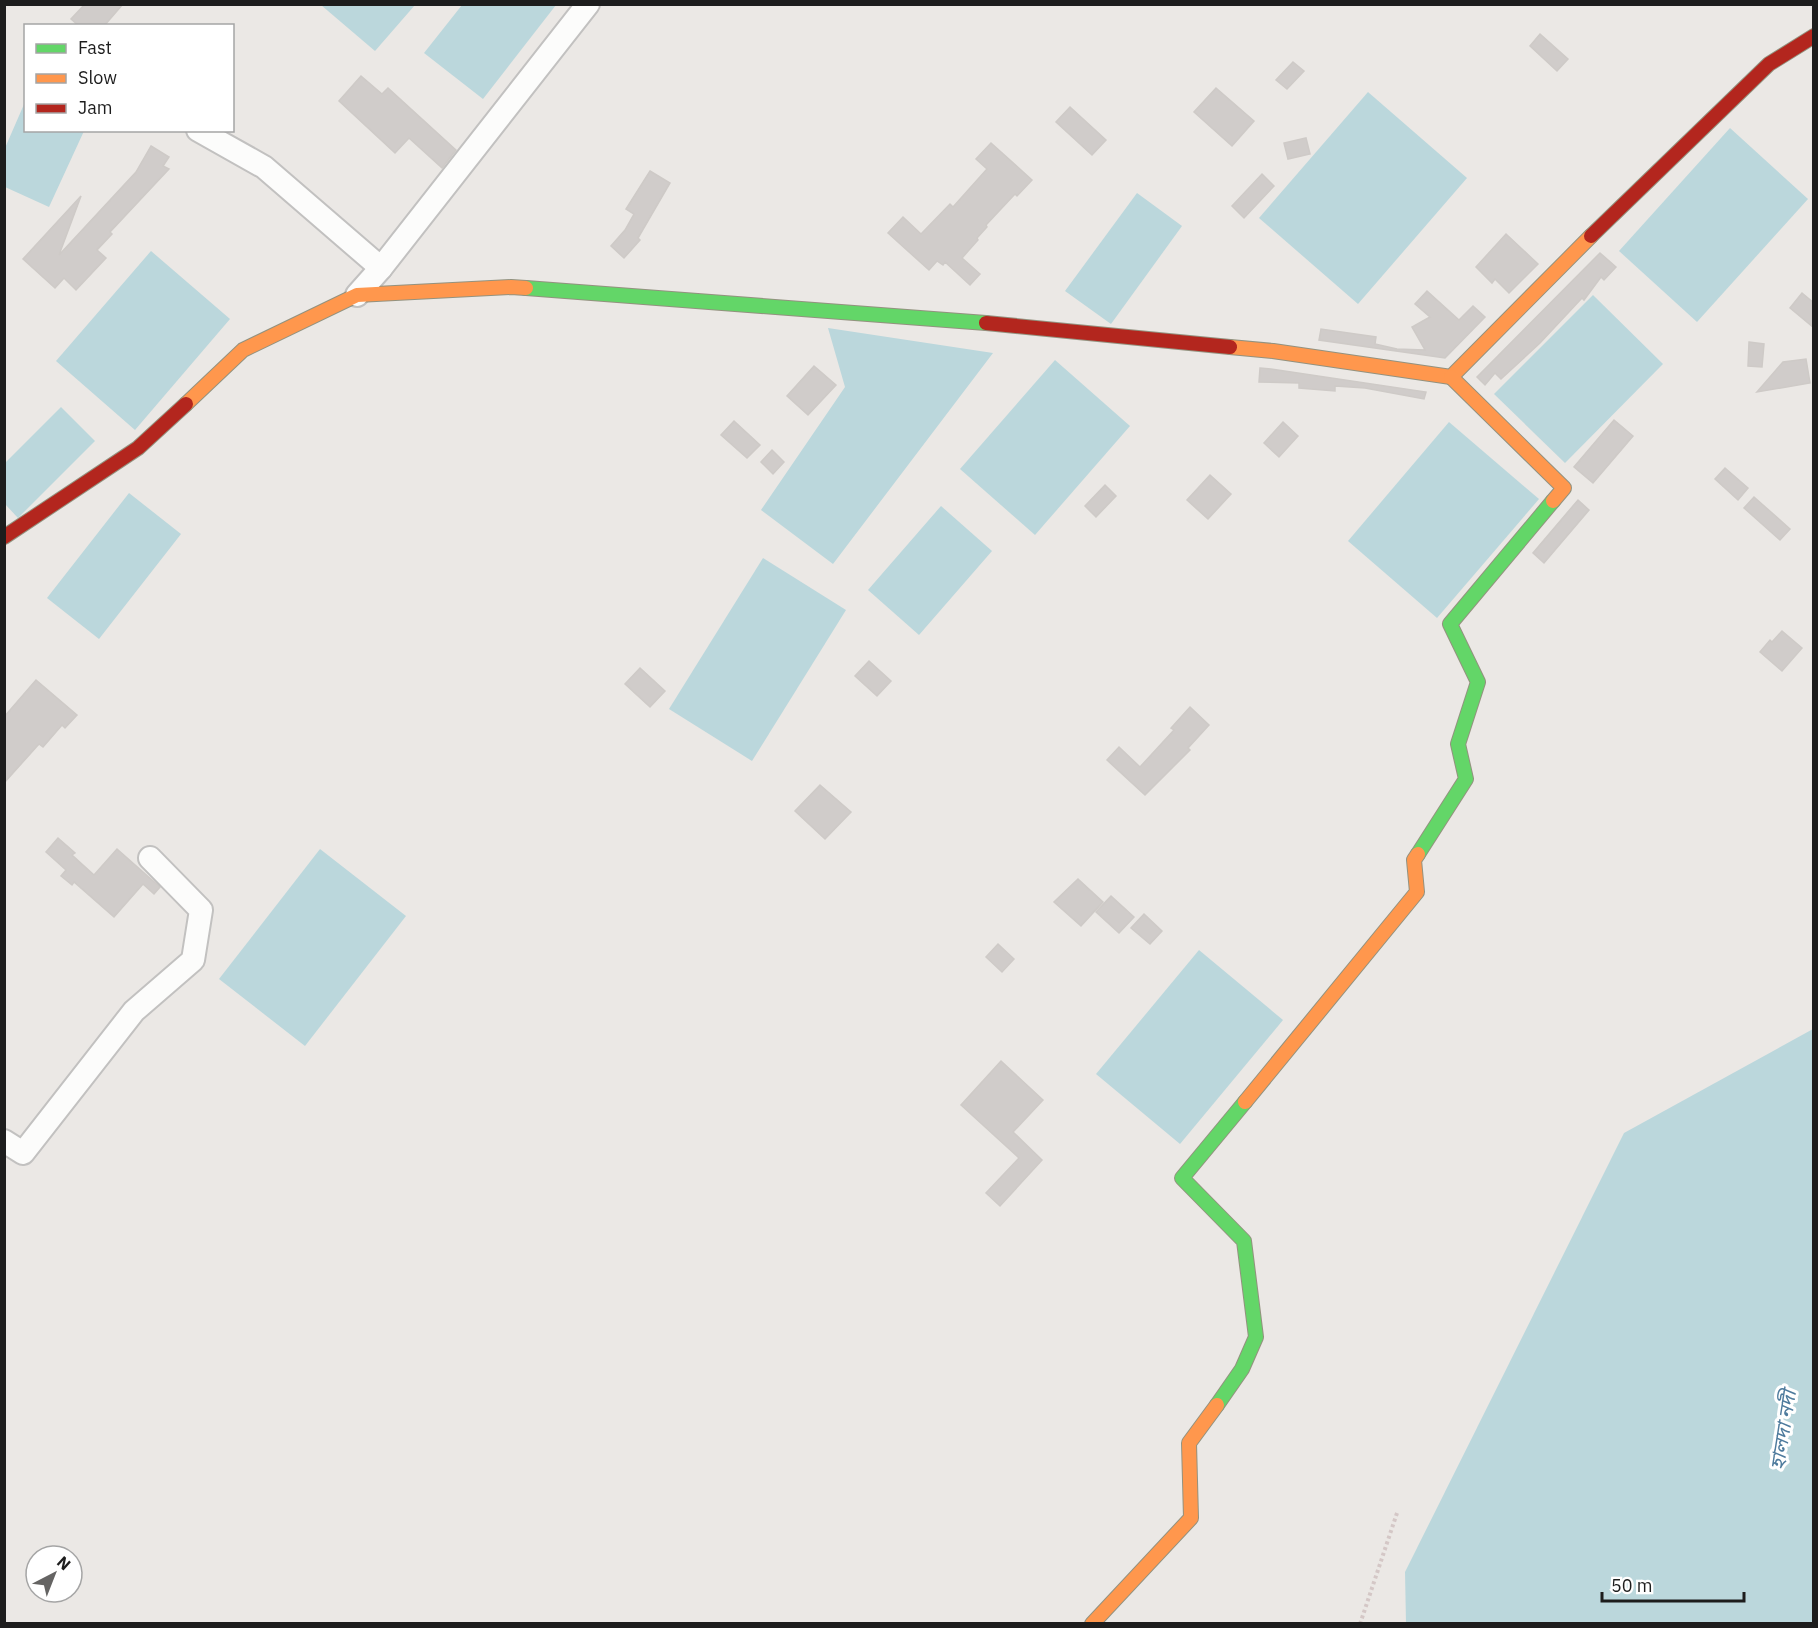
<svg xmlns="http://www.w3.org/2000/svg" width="1818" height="1628" viewBox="0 0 1818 1628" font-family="'IBM Plex Sans','Noto Sans Bengali',sans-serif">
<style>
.water{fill:#bbd7dc}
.building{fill:#d0ccca;stroke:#cecac7;stroke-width:1.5}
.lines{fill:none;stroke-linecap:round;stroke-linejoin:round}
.street-casing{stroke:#c2c1c0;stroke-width:26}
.fast-casing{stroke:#93927f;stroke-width:16}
.slow-casing{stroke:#93927f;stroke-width:16}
.jam-casing{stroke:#93927f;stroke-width:16}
.path{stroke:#d4c7c6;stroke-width:4;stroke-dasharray:3 3;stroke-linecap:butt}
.street{stroke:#fcfcfb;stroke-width:22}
.fast{stroke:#63d668;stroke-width:14}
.slow{stroke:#ff974d;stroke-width:14}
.jam{stroke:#b3261e;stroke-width:14}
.labels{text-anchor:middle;stroke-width:6;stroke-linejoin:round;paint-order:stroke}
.water-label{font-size:20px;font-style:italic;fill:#4e7b9d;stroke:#fff}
</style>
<rect width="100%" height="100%" fill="#ebe8e5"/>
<g class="water">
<path d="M321,5H415L375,51Z"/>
<path d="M462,5H556L483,99L424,53Z"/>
<path d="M1368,92L1467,178L1358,304L1259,218Z"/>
<path d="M25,102L26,130L84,131L49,207L5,187V148Z"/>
<path d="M1730,128L1808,199L1697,322L1619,251Z"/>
<path d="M1137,193L1182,226L1111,324L1065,291Z"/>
<path d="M151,251L230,319L135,430L56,361Z"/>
<path d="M1593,295L1663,364L1565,463L1494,394Z"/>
<path d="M828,328L993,353L833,564L761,510L845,387Z"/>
<path d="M1055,360L1130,426L1035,535L960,469Z"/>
<path d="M61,407L95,441L18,518L5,504V463Z"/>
<path d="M1449,422L1539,499L1437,618L1348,541Z"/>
<path d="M129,493L181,534L99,639L47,598Z"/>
<path d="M941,506L992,551L919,635L868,590Z"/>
<path d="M763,558L846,610L752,761L669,709Z"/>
<path d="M320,849L406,916L305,1046L219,979Z"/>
<path d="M1199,950L1283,1020L1180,1144L1096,1074Z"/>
<path d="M1813,1029V1623H1406L1405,1572L1624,1133Z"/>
</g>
<g class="building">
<path d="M85,4H123L104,26H79L71,19Z"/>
<path d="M1540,34L1568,59L1557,71L1530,46Z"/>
<path d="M1293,62L1304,71L1287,89L1276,80Z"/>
<path d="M361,76L382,94L388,88L456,150L442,168L409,138L395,153L339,101Z"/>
<path d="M1216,88L1254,121L1232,146L1194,112Z"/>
<path d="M1070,107L1106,140L1092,155L1056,122Z"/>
<path d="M1306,138L1310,154L1288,159L1284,143Z"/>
<path d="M991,143L1032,180L1017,196L1015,194L986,225L987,227L977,238L978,240L962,258L980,274L970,285L945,262L943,265L937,261L929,270L888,233L903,217L921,234L950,204L953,207L987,169L976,159Z"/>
<path d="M151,146L169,157L163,166L169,169L110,232L112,234L97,250L106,258L76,290L64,278L55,288L23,259L81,196L59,255L136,172Z"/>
<path d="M650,171L670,183L638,238L640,240L624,258L611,246L625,230L634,214L626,209Z"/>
<path d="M1262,174L1274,186L1244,218L1232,206Z"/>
<path d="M1506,234L1538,264L1509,293L1495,279L1492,283L1476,267Z"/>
<path d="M1600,253L1616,267L1604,280L1601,277L1584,300L1582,298L1540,343L1501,379L1495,373L1485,385L1477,377Z"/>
<path d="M1427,291L1459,320L1473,306L1485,317L1445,358L1319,340L1321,329L1376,337L1375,344L1397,349L1425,350L1412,327L1430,317L1415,304Z"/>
<path d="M1802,293L1814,303V328L1790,308Z"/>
<path d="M1749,342L1764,344L1762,367L1748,366Z"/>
<path d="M1806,359L1810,383L1757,392L1783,362Z"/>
<path d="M814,366L836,385L808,415L787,396Z"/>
<path d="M1260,368L1271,369L1426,392L1424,399L1365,388L1335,386V391L1299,388V383L1259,382Z"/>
<path d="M1614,420L1633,436L1593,483L1574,467Z"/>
<path d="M734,421L760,445L747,458L721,435Z"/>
<path d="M1283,422L1298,436L1279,457L1264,443Z"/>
<path d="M772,450L784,462L773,474L761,462Z"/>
<path d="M1725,468L1748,488L1738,500L1715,479Z"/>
<path d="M1210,475L1231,494L1208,519L1187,500Z"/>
<path d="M1105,485L1116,496L1096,517L1085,506Z"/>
<path d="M1754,497L1790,529L1780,540L1744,508Z"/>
<path d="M1578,500L1589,510L1544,563L1533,553Z"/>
<path d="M1782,631L1802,648L1782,671L1760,652L1770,640L1772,642Z"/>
<path d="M869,661L891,681L877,696L855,676Z"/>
<path d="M640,668L665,691L650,707L625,684Z"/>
<path d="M36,680L77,715L65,728L62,725L43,747L39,744L4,783V717Z"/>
<path d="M1190,707L1209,725L1188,748L1190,750L1145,795L1107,760L1119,747L1140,767L1174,730L1171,728Z"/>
<path d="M820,785L851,812L825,839L795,811Z"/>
<path d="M58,838L75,853L72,855L94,875L117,849L160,887L154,894L143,884L114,917L74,882L72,885L61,876L66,870L46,852Z"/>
<path d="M1078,879L1103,902L1081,926L1054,902Z"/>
<path d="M1111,896L1134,917L1119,933L1096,912Z"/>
<path d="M1144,914L1162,931L1150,944L1131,928Z"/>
<path d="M998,944L1014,959L1002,972L986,957Z"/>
<path d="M1001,1061L1043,1100L1013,1132L1042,1160L1000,1206L986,1193L1019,1158L961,1105Z"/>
</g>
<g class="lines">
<g class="street-casing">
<g id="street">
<path d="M198,130L264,167L381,268"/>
<path d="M357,295L381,268L588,4"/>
<path d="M4,1141L23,1153L134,1011L193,960L201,910L150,858"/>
</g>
</g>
<g class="fast-casing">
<g id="fast">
<path d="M526,288L986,323"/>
<path d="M1418,854L1466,779L1458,744L1478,682L1450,624L1553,501"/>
<path d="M1217,1405L1242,1369L1256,1337L1244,1241L1182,1178L1245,1102"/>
</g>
</g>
<g class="slow-casing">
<g id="slow">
<path d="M1230,347L1273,351L1451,377L1591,236"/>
<path d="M1451,377L1564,488L1553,501"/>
<path d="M186,404L243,350L357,295L511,287L526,288"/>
<path d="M1245,1102L1417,892L1414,860L1418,854"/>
<path d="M1092,1624L1191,1518L1189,1443L1217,1405"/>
</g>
</g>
<g class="jam-casing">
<g id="jam">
<path d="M1591,236L1769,64L1814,36"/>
<path d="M986,323L1230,347"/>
<path d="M4,537L138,448L186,404"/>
</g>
</g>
<path class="path" d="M1360,1624L1397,1513"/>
<use href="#street" class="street"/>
<use href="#fast" class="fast"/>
<use href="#slow" class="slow"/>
<use href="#jam" class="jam"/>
</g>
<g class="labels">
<g class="water-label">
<text transform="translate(1783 1430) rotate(-81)" y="7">হালদা নদী</text>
</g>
</g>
<rect width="1818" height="1628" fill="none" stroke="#1d1d1d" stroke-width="12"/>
<rect x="24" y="24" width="210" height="108" fill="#ffffff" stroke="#a5a5a5" stroke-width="1.5"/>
<rect x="36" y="44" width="30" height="9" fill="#63d668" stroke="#a5a5a5" stroke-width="1.5"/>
<text x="78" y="54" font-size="18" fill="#1d1d1d">Fast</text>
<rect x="36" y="74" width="30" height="9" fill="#ff974d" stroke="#a5a5a5" stroke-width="1.5"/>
<text x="78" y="84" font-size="18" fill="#1d1d1d">Slow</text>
<rect x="36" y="104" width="30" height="9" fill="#b3261e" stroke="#a5a5a5" stroke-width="1.5"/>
<text x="78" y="114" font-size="18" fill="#1d1d1d">Jam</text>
<g transform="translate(54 1574) rotate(42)"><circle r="28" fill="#ffffff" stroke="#a5a5a5" stroke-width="1.5"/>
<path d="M0-4.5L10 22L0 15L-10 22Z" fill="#656463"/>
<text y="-9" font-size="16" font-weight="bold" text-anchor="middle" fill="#1d1d1d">N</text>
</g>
<path d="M1602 1592v9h142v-9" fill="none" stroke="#1d1d1d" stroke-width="3"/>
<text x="1611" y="1592" font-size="18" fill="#1d1d1d" stroke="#ffffff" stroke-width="4.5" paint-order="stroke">50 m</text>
</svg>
